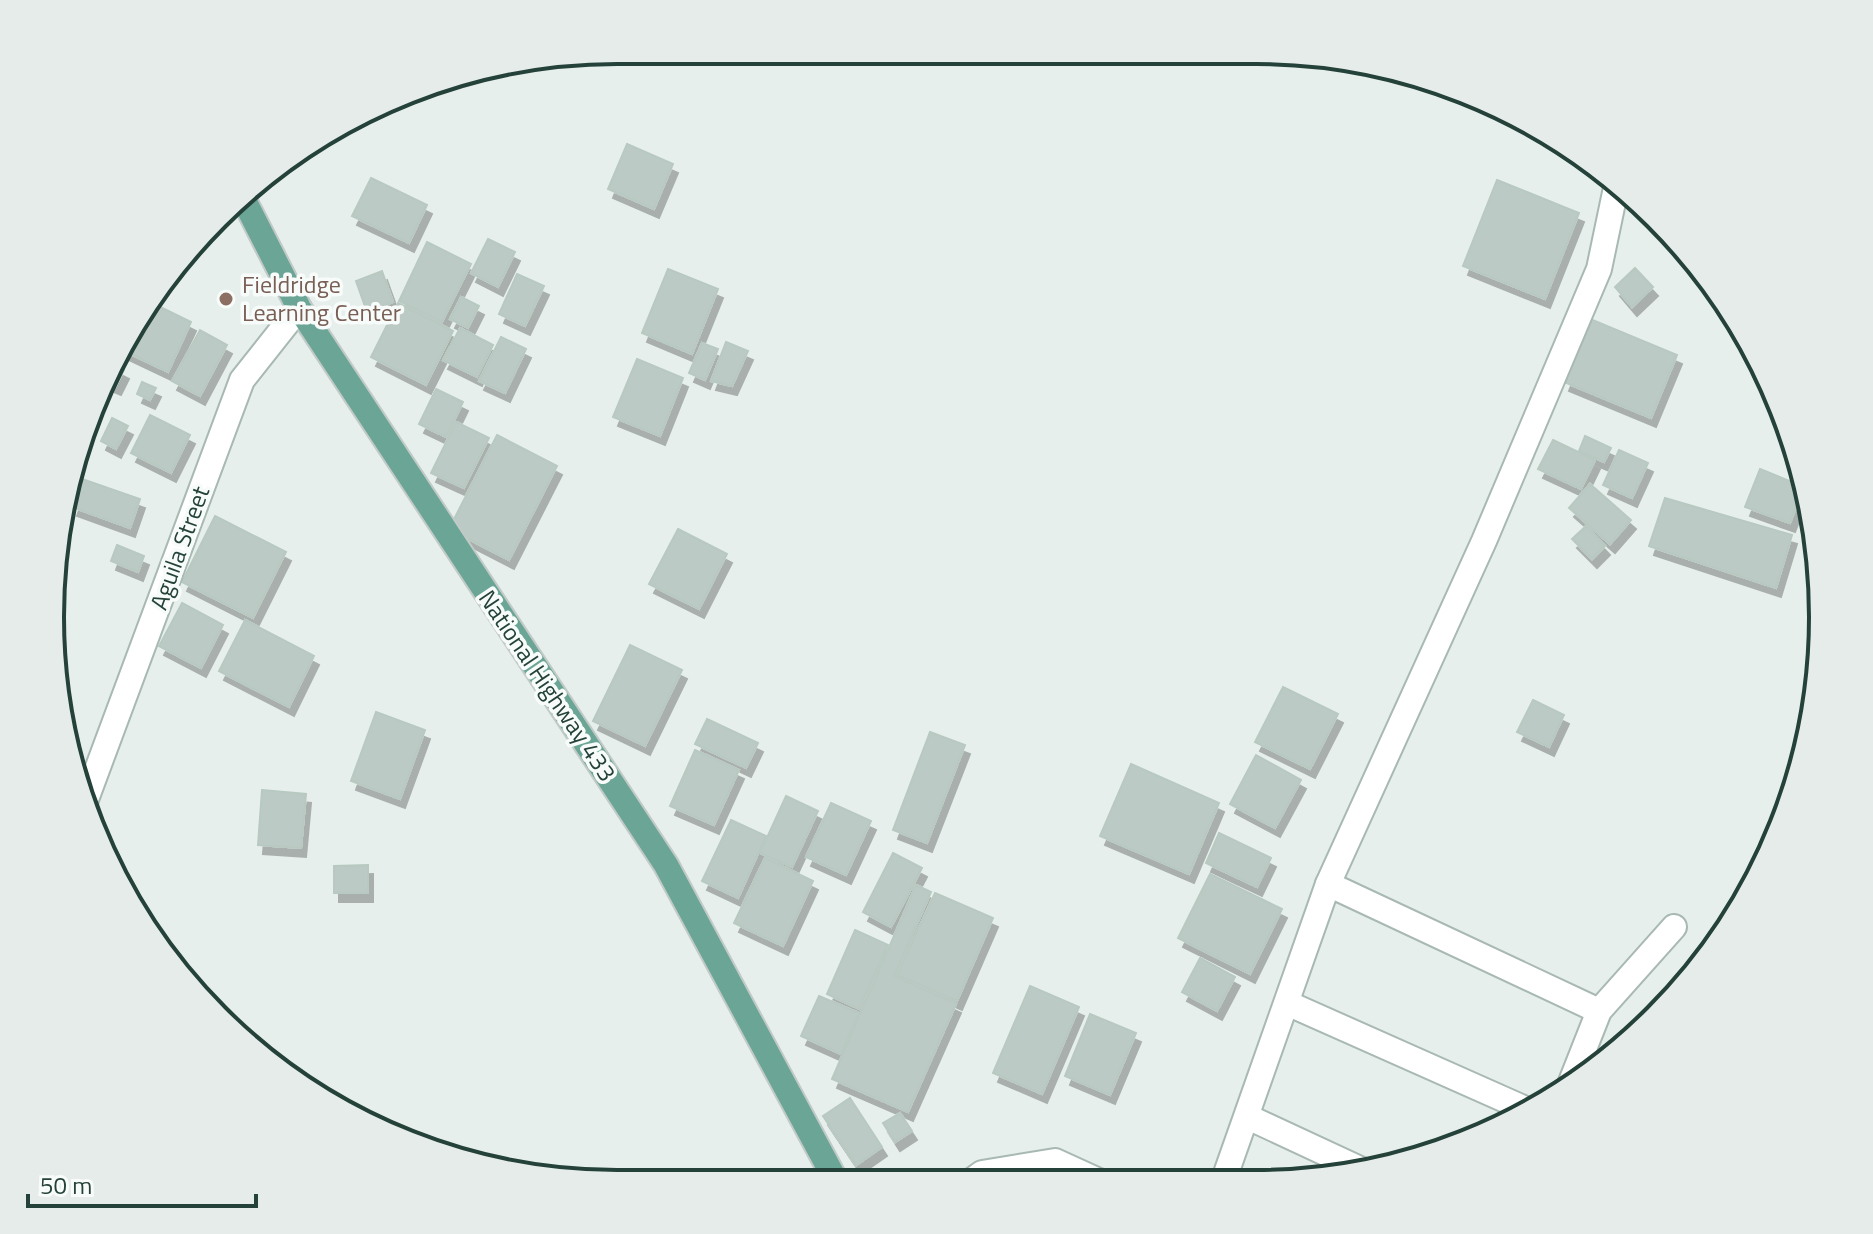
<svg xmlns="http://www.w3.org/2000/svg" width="1873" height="1234" viewBox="0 0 1873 1234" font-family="'Titillium Web',sans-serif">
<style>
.building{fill:#bbcac4;stroke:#b8c9c2;stroke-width:2;filter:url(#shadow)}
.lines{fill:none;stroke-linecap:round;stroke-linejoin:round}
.street-casing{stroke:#a8b8b2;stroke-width:28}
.primary-casing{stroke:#c2cac8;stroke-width:28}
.street{stroke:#fff;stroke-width:24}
.primary{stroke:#6aa596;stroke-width:24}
.education-dot{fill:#8d6e63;stroke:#f7fbf9;stroke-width:3}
.labels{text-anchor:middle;stroke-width:7;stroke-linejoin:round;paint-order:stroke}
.education-label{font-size:24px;fill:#785e54;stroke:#f7fbf9;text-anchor:start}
.street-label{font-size:24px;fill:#24423a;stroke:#f7fbf9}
.rim{fill:none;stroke:#24423a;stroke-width:4}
</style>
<defs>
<filter id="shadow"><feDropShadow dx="5" dy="9" stdDeviation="0" flood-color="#0004"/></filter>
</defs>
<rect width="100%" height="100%" fill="#e6efeb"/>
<g class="building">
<path d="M627,144L673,164L654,209L608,189Z"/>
<path d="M371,178L427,205L409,243L352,216Z"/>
<path d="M1497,180L1579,213L1545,299L1463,266Z"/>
<path d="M488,239L515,252L498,287L471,273Z"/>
<path d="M427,242L471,264L442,322L399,301Z"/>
<path d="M1635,268L1653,287L1632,307L1615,287Z"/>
<path d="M668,269L718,289L692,354L642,333Z"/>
<path d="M382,271L393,302L367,312L356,281Z"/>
<path d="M517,274L544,286L525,326L499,314Z"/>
<path d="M461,297L479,306L468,328L450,319Z"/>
<path d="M150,302L191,322L168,372L122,350Z"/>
<path d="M398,303L453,331L426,385L371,357Z"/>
<path d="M1590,319L1677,355L1651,418L1564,382Z"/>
<path d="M460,328L493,345L477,377L443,360Z"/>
<path d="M200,330L227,345L200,396L172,381Z"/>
<path d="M501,337L526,349L505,393L479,381Z"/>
<path d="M726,342L748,351L732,386L711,381Z"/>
<path d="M702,343L718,349L705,380L689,373Z"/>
<path d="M637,359L683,378L660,436L613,417Z"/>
<path d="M114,365L124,370L116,386L104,381Z"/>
<path d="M142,382L156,388L150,400L137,394Z"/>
<path d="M436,389L463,402L446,437L419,424Z"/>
<path d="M150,415L190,435L171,473L131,453Z"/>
<path d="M112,418L128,426L116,449L101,441Z"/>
<path d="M456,422L489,438L464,488L431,473Z"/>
<path d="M497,435L557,466L509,560L449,529Z"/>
<path d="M1585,436L1611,448L1604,462L1579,451Z"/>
<path d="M1553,440L1595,460L1581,489L1538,469Z"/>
<path d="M1619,450L1648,463L1632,498L1603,485Z"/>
<path d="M1760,469L1804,487L1790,523L1745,507Z"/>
<path d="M82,479L140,499L130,528L72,507Z"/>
<path d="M1590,484L1631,520L1610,544L1569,508Z"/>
<path d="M1665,498L1792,535L1776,588L1649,546Z"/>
<path d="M215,516L286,552L253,618L182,582Z"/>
<path d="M1586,526L1605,546L1592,559L1572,539Z"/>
<path d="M678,529L727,554L699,609L649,584Z"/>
<path d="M117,545L144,556L138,572L111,561Z"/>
<path d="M182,603L223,625L201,668L159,646Z"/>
<path d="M245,620L314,656L289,707L219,671Z"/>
<path d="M630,645L682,670L645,746L593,721Z"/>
<path d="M1283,687L1338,714L1310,769L1255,742Z"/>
<path d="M1533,700L1564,715L1549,747L1517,732Z"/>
<path d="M376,712L425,730L400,799L351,781Z"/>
<path d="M707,719L758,743L746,768L695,744Z"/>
<path d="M930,732L965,745L927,843L893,830Z"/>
<path d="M695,750L739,770L714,825L670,806Z"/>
<path d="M1256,755L1301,780L1275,828L1230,804Z"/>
<path d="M1131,764L1219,803L1189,874L1100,836Z"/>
<path d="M262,790L306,794L301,848L258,845Z"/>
<path d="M786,796L818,811L792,867L760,853Z"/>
<path d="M831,803L871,821L846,875L806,857Z"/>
<path d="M731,820L766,836L738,898L702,881Z"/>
<path d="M1219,833L1271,858L1257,887L1206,863Z"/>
<path d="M893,853L922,868L891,927L863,912Z"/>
<path d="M765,858L813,881L783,946L734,923Z"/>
<path d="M368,865V893H334V866Z"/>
<path d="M1210,874L1282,909L1250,974L1178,938Z"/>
<path d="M916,885L931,892L894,976L956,1004L908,1112L832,1079Z"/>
<path d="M935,893L993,918L957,1001L897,975Z"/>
<path d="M855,930L888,945L859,1009L827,994Z"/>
<path d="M1200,958L1235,977L1217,1011L1182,992Z"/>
<path d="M1030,986L1079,1007L1042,1094L993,1073Z"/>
<path d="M819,996L859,1013L841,1054L801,1036Z"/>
<path d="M1090,1014L1136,1033L1110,1095L1065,1076Z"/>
<path d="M850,1098L882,1147L856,1165L823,1116Z"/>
<path d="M900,1113L912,1131L895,1142L883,1123Z"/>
</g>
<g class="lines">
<g class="street-casing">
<g id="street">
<path d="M85,802L242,380L299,308"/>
<path d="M1328,884L1599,1011"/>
<path d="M1287,1003L1530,1111"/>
<path d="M1569,1087L1599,1011L1674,927"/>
<path d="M1248,1117L1364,1171"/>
<path d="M971,1181L982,1173L1055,1161L1101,1182"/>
<path d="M1223,1182L1328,884L1484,541L1599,269L1617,183"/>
</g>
</g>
<g class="primary-casing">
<path id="primary" d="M244,200L299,308L666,865L836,1181"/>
</g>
<use href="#street" class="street"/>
<use href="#primary" class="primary"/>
</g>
<circle class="education-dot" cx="226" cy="299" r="8"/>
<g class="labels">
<g class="education-label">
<text x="242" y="293">Fieldridge<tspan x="242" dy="28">Learning Center</tspan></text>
</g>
<g class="street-label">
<text transform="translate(180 548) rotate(-70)" y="8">Aguila Street</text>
<text transform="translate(547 686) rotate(56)" y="8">National Highway 433</text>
</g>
</g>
<path d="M0 0H1873V1234H0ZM617 64H1256A553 553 0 0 1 1809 617V617A553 553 0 0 1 1256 1170H617A553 553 0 0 1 64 617V617A553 553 0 0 1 617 64Z" fill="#e6ecea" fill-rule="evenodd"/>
<path class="rim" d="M617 64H1256A553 553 0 0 1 1809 617V617A553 553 0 0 1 1256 1170H617A553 553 0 0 1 64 617V617A553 553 0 0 1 617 64Z"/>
<path d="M28 1194v12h228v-12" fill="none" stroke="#24423a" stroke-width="4"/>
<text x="40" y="1194" font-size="24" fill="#24423a" stroke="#f7fbf9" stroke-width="6" paint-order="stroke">50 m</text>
</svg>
